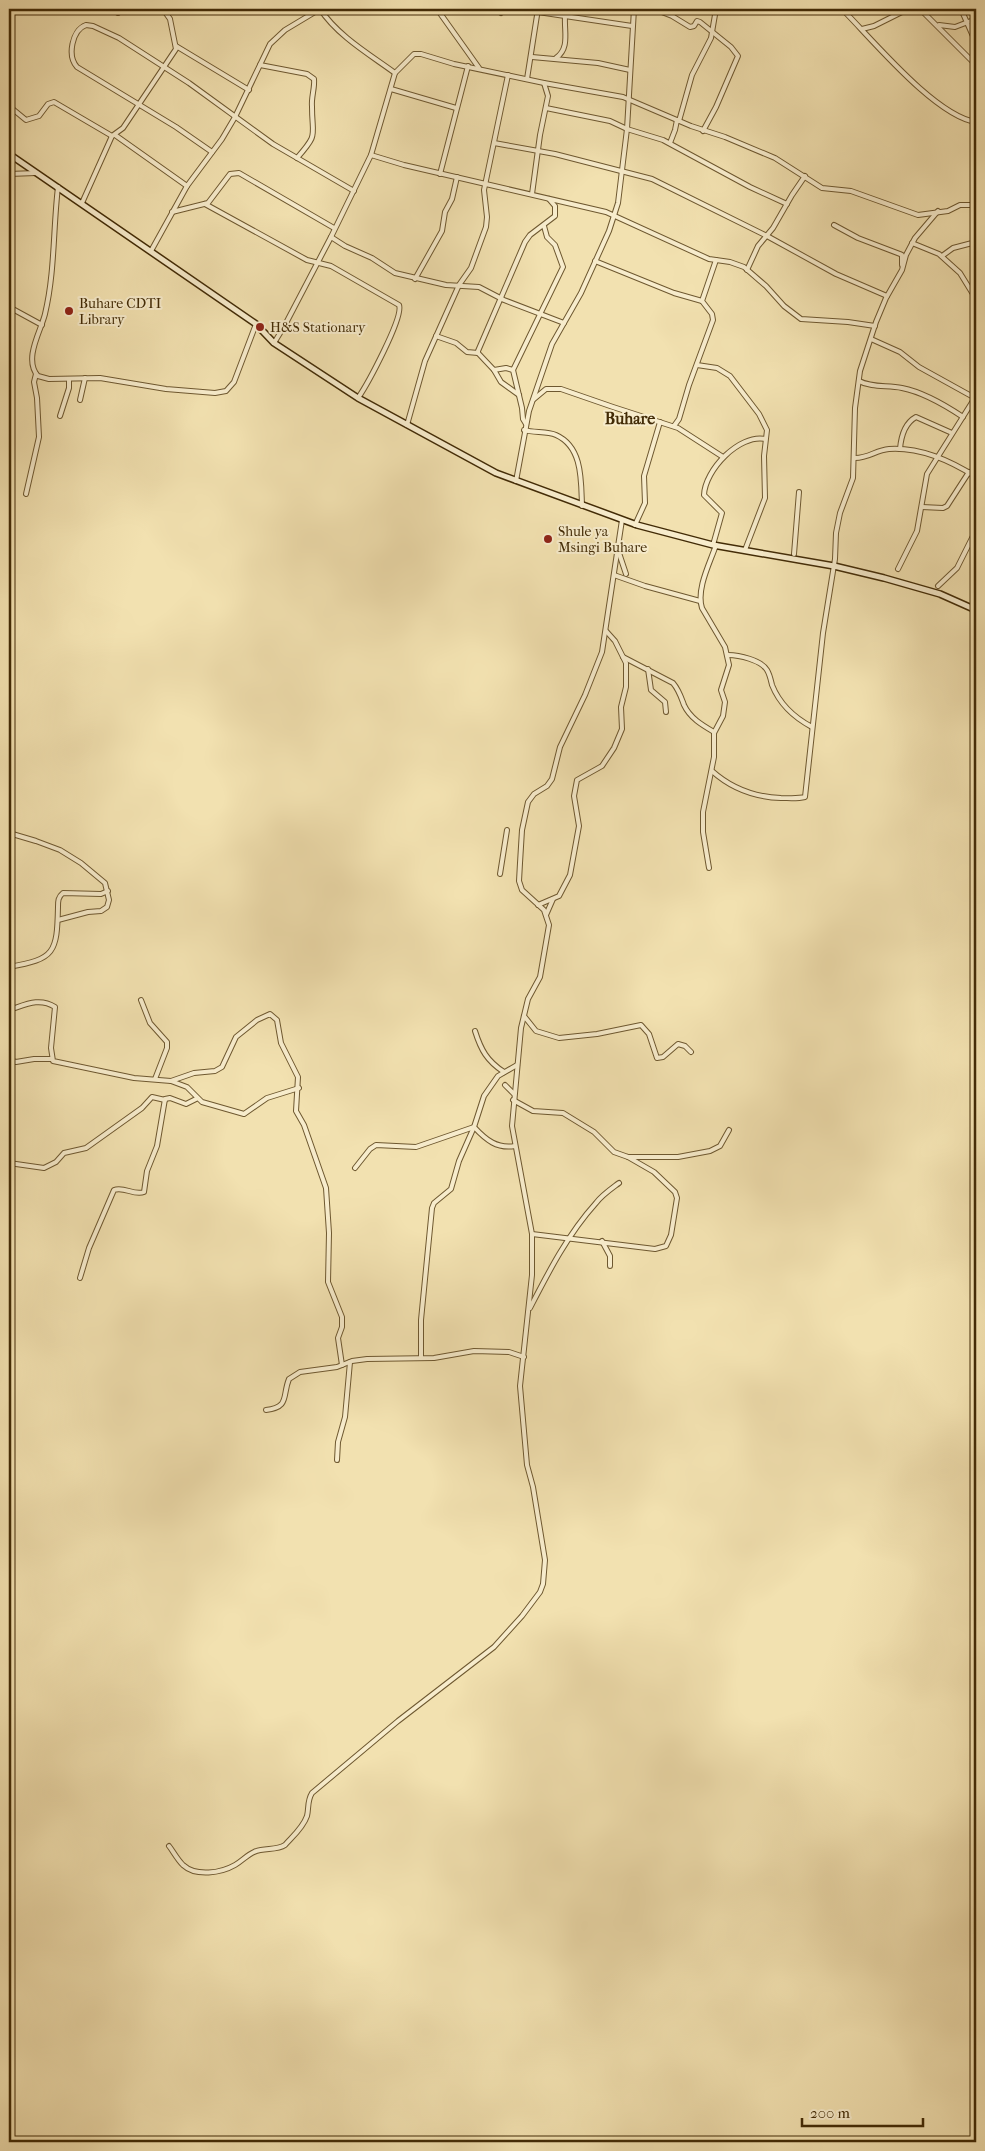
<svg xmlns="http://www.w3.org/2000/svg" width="985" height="2151" viewBox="0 0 985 2151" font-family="'IM FELL French Canon',serif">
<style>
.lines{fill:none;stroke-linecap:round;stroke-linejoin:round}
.street-casing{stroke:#6e5830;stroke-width:6}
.secondary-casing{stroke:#422b06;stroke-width:8}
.street{stroke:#f7eccc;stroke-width:4}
.secondary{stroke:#f7eccc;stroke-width:5}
.poi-dot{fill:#8f2418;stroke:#f7eccc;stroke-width:2}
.labels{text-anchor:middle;stroke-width:4;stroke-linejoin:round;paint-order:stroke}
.poi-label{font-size:14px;fill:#422b06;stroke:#f7eccc;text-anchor:start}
.quarter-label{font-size:16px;font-weight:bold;fill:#422b06;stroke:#f7eccc}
</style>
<rect width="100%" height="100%" fill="#f2e1b0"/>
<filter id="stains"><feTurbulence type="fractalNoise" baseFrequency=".004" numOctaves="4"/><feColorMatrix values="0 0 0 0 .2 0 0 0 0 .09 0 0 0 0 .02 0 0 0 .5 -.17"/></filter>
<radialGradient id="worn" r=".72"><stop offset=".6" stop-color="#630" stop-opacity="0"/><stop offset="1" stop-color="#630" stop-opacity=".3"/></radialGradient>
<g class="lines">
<g class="street-casing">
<g id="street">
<path d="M320,9C338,36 369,54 395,73"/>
<path d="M437,9L479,68"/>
<path d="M654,9L672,16L690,27L694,26L697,21L700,22L731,47L738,56L716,107L703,131"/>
<path d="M842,9C872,39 935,116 976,122"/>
<path d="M920,9L976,65"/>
<path d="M961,9L976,43"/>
<path d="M538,12L632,26"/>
<path d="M118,13L119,9"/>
<path d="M501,13L504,9"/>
<path d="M939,25L955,27L976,19"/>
<path d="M862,29L874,26L908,9"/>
<path d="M176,46L249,90"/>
<path d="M532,57L598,63L630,70"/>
<path d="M556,58C570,48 564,32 565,16"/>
<path d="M260,65L307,74L314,79C315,88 311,97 312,107C312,137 319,133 297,158"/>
<path d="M527,79L538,9"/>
<path d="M391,89L456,108"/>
<path d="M9,106L26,120L39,116L48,104L54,102L112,136"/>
<path d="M546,108L610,121L627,129L663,140L750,187L787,204"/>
<path d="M679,121L692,75L711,38L716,9"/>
<path d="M115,135L187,186"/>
<path d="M494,143L555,154L652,179L767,236L836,274L887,296"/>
<path d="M670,143L675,130L677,120"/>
<path d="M212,152L176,127L77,67C67,56 72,30 86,25L93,26L119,38L189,83L273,144L354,191"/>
<path d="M371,155L404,165L606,212L709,259L730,262L744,267L766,286L784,306L801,319L848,322L875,326"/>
<path d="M9,174L36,173"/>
<path d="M440,174L468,66"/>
<path d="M58,187C53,229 55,272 45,314C41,331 23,359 38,376L49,379L100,378L166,389L215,393L226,391L234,382L256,324"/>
<path d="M532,194L540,135L548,96L544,83"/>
<path d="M82,203L112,136L123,128L176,49L170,19L163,9"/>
<path d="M205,204L307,260L331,266L399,305C404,317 367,385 358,398"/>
<path d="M172,212L208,203L230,174L239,173L334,228"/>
<path d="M834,225L858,238L900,254L902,255V265"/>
<path d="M331,237L345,246L372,258L395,273L446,285L479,287L504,300L564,323"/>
<path d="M912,243L939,254L960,273L976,299"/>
<path d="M151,251L187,186L222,139L235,117L270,44L285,30L320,9"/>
<path d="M942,256L953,248L976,242"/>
<path d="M595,261L674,293L702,301"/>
<path d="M747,270L758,246L773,228L792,195L805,176"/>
<path d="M415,279L442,231L445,212L452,199L457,177"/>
<path d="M9,307L42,325"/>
<path d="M436,336L456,343L467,352L478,353"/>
<path d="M871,339L900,352L919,367L975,398"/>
<path d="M274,343L285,325L331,237L371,155L395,73L414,54H421L454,64L544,83L623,97L691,126L725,137L775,158L822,188L851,191L918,215L948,211L960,205H976"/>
<path d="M697,365L717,368L730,376L759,414L767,430L764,456L765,498L745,550"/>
<path d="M494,370L501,382L519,395"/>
<path d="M513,370L563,267L555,245L547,237L544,226"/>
<path d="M9,377V378"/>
<path d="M859,381C872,388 887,385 902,388C923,392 945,405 963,417"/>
<path d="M534,399L546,389H561L613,407L678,428L723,457"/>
<path d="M80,400L85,378"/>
<path d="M60,416L69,388V379"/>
<path d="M526,424L523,419L522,408L513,370L506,368L494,370L478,353V351L525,242L530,235L555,216V206L549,199"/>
<path d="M407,425L425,361L459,285L471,268L486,227L487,217L484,190L508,75"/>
<path d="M674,426L679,419L689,385L713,320L712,314L702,301L716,260"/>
<path d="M524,430C534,433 547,431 556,435C583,447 581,481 582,506"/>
<path d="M900,449C901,437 905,423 916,417L952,433"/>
<path d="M855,458C869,458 876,450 889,449C919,447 951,461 976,477"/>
<path d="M516,481L529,411L552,344L581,293L609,231L618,203L627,129L634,9"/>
<path d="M26,494L39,437L37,398L34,382L36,374"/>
<path d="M922,507L943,508L947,506L969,472"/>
<path d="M635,525L645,503L644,476L660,422"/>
<path d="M713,545L722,513L704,495C705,470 739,434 765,439"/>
<path d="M619,553L626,574"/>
<path d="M794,554L799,492"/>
<path d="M898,569L917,531L927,474L976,396"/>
<path d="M614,575L645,586L700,601"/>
<path d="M938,586L957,568L976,530"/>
<path d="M728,655C739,655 761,660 767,670C770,675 771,681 772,685C780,705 795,718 812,727"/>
<path d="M623,657L673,683C679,690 681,697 684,705C690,718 702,725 714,732"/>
<path d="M648,669L651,690L665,702L666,712"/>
<path d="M712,771C732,789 754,797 781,798C789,798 797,799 805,797L823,633L835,559L836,533L840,513L853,478L855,408L860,371L876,322L886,298L902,270L906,255L915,238L938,211"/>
<path d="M9,833L36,841L60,850L81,863L105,883L109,900L107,907L101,911L88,912L58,920"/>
<path d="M709,868L703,832V812L714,757V733L723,716L725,702L721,690L729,665L725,647L702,608C696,589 710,563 716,545"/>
<path d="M500,874L507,830"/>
<path d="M538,905L559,896L570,875L579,826L574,796L577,780L602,766L614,748L622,729L621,707L626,687V663L615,641L606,631"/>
<path d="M546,915L553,899"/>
<path d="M9,967C55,959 57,953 58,907C58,901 58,897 63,893L101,894L108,891"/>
<path d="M141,1000L150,1023L167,1042V1048L155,1079"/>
<path d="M9,1010C25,1005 39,997 55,1007L51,1048L53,1061L134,1078L171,1081L194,1073L215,1071L222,1067L236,1037L257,1020L270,1014L277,1020L281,1043L298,1077L296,1111L304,1125L326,1188L329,1233L328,1282L342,1317V1327L338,1338L342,1365"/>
<path d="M524,1016L536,1031L559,1038L597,1034L641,1025L649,1034L657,1058L663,1057L678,1044L685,1046L691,1052"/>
<path d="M475,1031C481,1050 487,1061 504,1072"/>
<path d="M9,1060L16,1062L34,1059H51"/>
<path d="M171,1081L187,1087L202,1102L244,1114L267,1098L299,1088"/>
<path d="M505,1085L514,1094"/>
<path d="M513,1100L533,1111L563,1113L594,1132L614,1152L628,1157H678L710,1151L720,1146L729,1130"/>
<path d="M9,1163L44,1168L56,1162L64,1153L86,1148L142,1108L152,1097L165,1100"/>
<path d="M355,1168L370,1149L376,1145L416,1147L474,1127C486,1140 497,1149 515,1146"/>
<path d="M532,1234L655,1249L666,1246L671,1235L677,1198L675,1192L654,1172L628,1157"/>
<path d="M602,1241L610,1256V1266"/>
<path d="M80,1278L89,1248L114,1190C124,1186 134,1196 144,1192L147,1171L157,1146L165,1099L170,1098L186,1104L196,1099"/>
<path d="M530,1308C549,1271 568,1234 596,1203C602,1195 611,1189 619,1183"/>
<path d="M421,1358V1320L432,1208L434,1203L451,1189L459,1161L474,1127L484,1096L498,1076L517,1065"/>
<path d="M266,1410C290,1407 282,1396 289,1379L300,1372L337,1367L352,1361L367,1359L434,1358L474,1351L509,1352L524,1357"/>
<path d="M337,1460L338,1442L345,1417L350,1362"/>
<path d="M169,1846C173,1851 177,1859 183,1865C196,1877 221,1873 235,1865C242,1861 247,1855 254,1852C264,1847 276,1851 285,1845C292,1837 303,1828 307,1816C309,1808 307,1801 312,1793L398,1721L494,1647L522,1616L540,1592L543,1584L545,1560L533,1487L527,1465L520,1386L532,1275V1234L512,1126L521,1028L528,999L540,977L549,925L544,910L522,890L519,881L520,863L522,830L528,802L534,794L547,786L552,779L560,747L585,695L602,652L622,520"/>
</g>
</g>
<g class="secondary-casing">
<path id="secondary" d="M9,154L256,324L274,343L358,398L496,473L637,525L713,545L834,566L884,578L940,594L976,610"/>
</g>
<use href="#street" class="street"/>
<use href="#secondary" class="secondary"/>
</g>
<g class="poi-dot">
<circle cx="69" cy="311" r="5"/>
<circle cx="260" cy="327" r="5"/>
<circle cx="548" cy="539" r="5"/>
</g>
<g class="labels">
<g class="poi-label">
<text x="79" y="308">Buhare CDTI<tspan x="79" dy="16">Library</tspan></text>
<text x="270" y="332">H&amp;S Stationary</text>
<text x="558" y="536">Shule ya<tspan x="558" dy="16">Msingi Buhare</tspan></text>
</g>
<g class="quarter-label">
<text x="630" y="424">Buhare</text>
</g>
</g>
<rect width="985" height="2151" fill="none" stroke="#f2e1b0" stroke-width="30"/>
<rect x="10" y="10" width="965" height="2131" fill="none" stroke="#422b06" stroke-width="2.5"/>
<rect x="15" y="15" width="955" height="2121" fill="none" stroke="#422b06"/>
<path d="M802 2118v8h121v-8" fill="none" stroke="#422b06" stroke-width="2.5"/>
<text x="810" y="2118" font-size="15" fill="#422b06" stroke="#f7eccc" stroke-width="4" paint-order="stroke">200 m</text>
<rect width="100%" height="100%" filter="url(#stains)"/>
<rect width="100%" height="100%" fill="url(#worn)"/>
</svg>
